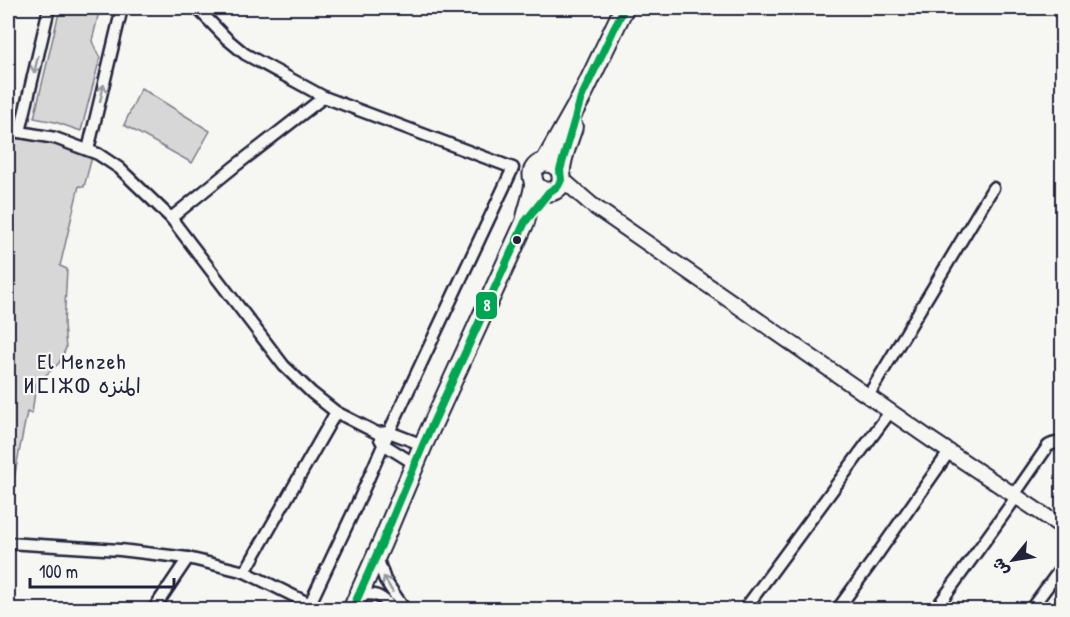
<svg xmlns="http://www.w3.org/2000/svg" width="1070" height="617" viewBox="0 0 1070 617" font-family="'Patrick Hand','Playpen Sans Arabic','Noto Sans Tifinagh',sans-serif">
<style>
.green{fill:#d7d7d7;stroke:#7c7c89;stroke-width:1.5}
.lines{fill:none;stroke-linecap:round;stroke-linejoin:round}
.minor-casing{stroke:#22223b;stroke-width:15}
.tertiary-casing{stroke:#22223b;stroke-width:18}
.primary-casing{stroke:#22223b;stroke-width:22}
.minor{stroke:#f6f6f2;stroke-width:10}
.tertiary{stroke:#f6f6f2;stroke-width:14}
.primary{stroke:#f6f6f2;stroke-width:18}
.bus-1-casing{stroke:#f6f6f2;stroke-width:12}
.bus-1{stroke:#00a651;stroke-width:8}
.oneway{stroke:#9797a0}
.bus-dot{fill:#22223b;stroke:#f6f6f2;stroke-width:2}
.labels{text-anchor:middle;stroke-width:4.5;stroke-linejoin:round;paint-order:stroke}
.quarter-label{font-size:21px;letter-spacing:1.5px;fill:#22223b;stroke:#f6f6f2}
.line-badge{stroke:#f6f6f2;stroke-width:2}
.badge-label{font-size:16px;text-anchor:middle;font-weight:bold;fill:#fff}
</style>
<rect width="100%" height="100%" fill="#f6f6f2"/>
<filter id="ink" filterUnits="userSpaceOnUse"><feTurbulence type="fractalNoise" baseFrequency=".0167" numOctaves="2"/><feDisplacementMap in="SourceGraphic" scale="12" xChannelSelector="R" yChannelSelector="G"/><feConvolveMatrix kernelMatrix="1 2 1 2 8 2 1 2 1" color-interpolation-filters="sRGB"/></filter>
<g filter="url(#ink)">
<g class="green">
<path d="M60,8H100L92,41L100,58L81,131L55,122L34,118Z"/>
<path d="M141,88L210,131L192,163L124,125Z"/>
<path d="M8,137L50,143L92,157L84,187L79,186L60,266L67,269L64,325L66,348L59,363L36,384L32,414L27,412L8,509Z"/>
</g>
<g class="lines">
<g class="minor-casing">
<g id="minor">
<path d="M197,8L227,39L245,54L324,97L513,168L389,432L358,502L307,610"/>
<path d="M8,132H20L55,138L98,154L119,168L171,218L190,243L284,366L312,393L336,412L377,433L389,432L423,445"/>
<path d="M20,132L49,8"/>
<path d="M88,150L122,8"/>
<path d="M171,218L234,167L324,97"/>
<path d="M868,396L993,188"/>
<path d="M380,439L383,444L415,464"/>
<path d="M1014,495L1048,446C1053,443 1058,442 1062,445"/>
<path d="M8,543L120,550L188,558L245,572L310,604"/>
<path d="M377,557L385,580L405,610"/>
<path d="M245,572L336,412"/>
<path d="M357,597C373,590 384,597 393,610"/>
<path d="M153,610L188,558"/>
<path d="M744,610L890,412"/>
<path d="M837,610L872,562L949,452"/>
<path d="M935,610L1017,496"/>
<path d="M1030,610L1062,567"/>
</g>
</g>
<g class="tertiary-casing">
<path id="tertiary" d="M562,179L592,205L930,439L1062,527"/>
</g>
<g class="primary-casing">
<g id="primary">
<path d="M545,162L581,98L624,8"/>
<path d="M534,184C541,193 555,196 561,183C563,177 560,173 561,169C562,157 569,139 573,127"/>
<path d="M352,610L382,543L423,445L525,222C527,211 533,196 534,185C534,180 531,176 533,171C539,159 553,161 560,170"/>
</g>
</g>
<use href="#minor" class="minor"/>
<use href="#tertiary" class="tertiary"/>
<use href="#primary" class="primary"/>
<g class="bus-1-casing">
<path id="bus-1" d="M352,610L382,543L423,445L525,222L549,192L558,186L561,180L560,170L581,98L624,8"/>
</g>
<use href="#bus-1" class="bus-1"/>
</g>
<defs><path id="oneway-shaft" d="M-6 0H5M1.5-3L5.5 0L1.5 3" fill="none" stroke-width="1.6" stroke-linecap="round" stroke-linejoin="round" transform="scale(1.5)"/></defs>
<g class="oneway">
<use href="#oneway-shaft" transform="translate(36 65) rotate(103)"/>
<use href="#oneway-shaft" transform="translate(102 93) rotate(-77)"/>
<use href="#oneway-shaft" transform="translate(388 584) rotate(-120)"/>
</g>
</g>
<circle class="bus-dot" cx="517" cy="240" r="5"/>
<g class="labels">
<g class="quarter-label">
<text x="82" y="369">El Menzeh<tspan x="82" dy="24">ⵍⵎⵏⵣⵀ المنزه</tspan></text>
</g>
</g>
<rect class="line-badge" x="475" y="291" width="23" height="29" rx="6" fill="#00a651"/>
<g class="badge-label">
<text x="487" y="311">8</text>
</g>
<rect width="1070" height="617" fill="none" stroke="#f6f6f2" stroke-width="30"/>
<rect x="15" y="15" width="1040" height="587" fill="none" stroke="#22223b" stroke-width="2" filter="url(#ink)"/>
<g transform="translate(1013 560) rotate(240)" stroke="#f6f6f2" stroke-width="4.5" paint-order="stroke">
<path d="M0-4.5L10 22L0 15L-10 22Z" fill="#22223b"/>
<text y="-9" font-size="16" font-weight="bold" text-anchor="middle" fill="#22223b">ش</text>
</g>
<path d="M30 578v9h144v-9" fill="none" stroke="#22223b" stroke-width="3"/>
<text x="39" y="578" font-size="18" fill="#22223b" stroke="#f6f6f2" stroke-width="4.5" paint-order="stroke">100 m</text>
</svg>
